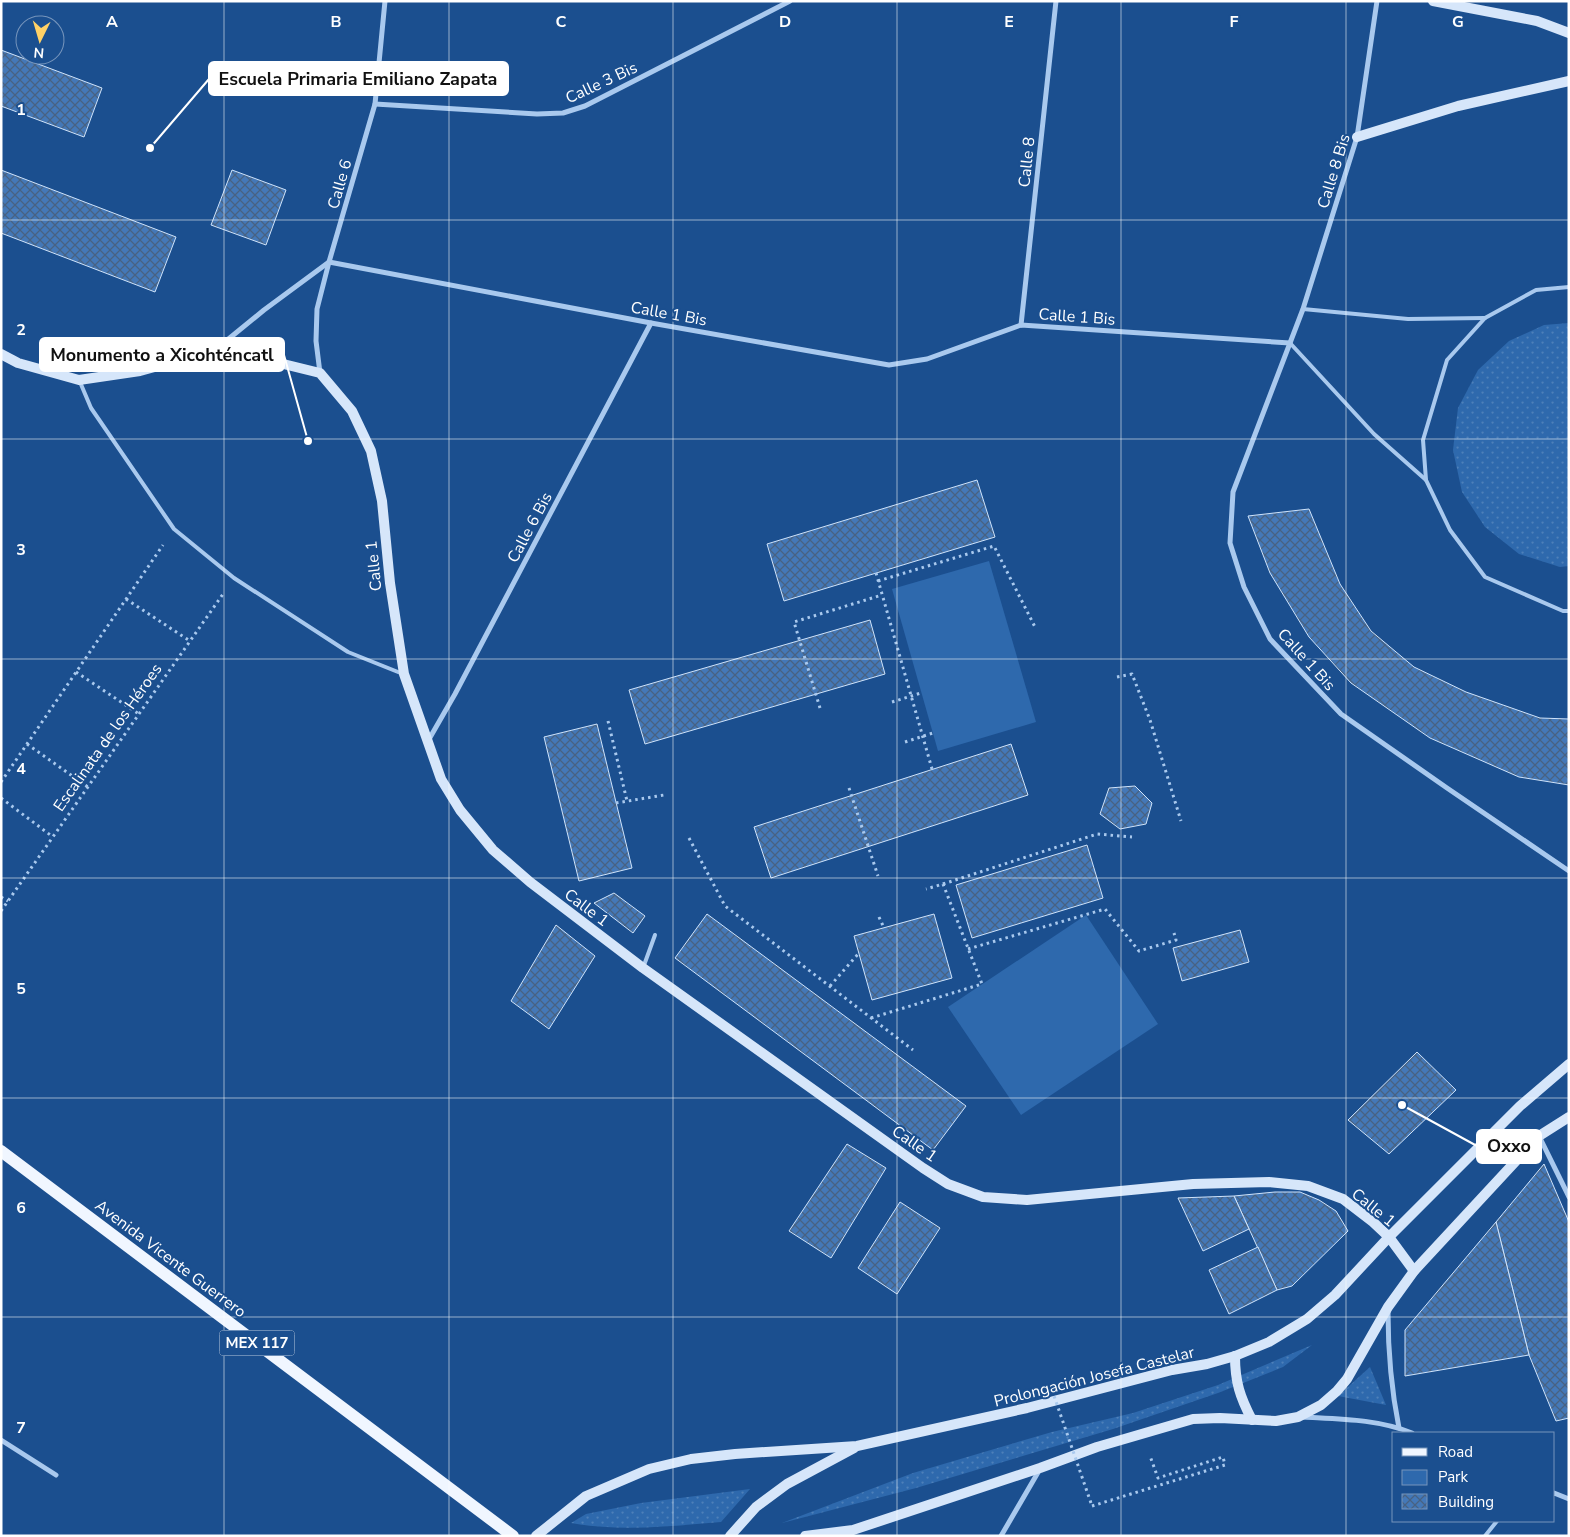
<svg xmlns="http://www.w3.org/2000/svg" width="1570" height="1537" viewBox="0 0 1570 1537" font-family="'Nunito Sans',sans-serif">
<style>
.green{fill:url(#green-dots)}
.pitch{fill:#2e69ad}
.building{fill:url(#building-cross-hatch);stroke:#cfe3fa}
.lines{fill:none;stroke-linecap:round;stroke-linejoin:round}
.path{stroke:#a9c9ee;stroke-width:3;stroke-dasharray:2.5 4;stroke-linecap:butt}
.lane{stroke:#a9c9ee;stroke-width:4}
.street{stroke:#a9c9ee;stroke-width:5}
.secondary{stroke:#d6e6fa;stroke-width:10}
.primary{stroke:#f0f6ff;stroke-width:12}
.path-bridge{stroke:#a9c9ee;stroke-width:3;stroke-dasharray:2.5 4;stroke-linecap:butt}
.grid{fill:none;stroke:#fff;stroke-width:1;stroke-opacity:0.55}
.labels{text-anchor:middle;stroke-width:4;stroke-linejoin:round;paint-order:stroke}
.shield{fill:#1b4f8f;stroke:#bbcadd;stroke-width:1}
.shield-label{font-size:15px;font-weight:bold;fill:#fff}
.street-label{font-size:16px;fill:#fff;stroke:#1b4f8f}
.grid-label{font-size:16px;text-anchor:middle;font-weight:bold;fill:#fff;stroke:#1b4f8f;stroke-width:4;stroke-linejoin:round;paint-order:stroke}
.leader{fill:none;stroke:#fff;stroke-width:2}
.callout-dot{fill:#fff;stroke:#1b4f8f;stroke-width:2}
.callout{fill:#fff;stroke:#fff;stroke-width:2}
.callout-label{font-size:18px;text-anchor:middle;font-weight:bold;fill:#111}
</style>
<defs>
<pattern id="green-dots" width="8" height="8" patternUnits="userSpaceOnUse" patternTransform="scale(1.25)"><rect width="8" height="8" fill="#2e69ad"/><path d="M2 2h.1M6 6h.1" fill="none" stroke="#4d80b9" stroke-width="1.8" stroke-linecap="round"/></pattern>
<pattern id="building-cross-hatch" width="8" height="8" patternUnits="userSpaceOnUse" patternTransform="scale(1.25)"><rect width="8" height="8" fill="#4478b7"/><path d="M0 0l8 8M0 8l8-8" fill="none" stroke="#486282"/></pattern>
</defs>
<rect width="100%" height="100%" fill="#1b4f8f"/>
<g class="green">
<path d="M1569,323V566L1560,567L1519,554L1485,527L1462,492L1453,450L1458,408L1478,370L1509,341L1544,325Z"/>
<path d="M1312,1345L1283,1367L1218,1393L1113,1429L916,1488L782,1523L913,1473L1052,1432L1133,1413L1218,1385Z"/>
<path d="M1370,1367L1386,1405L1338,1396Z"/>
<path d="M750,1489L721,1522C672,1526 620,1532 571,1523L586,1514L641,1503Z"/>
</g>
<g class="pitch">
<path d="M989,561L1036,722L938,751L892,589Z"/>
<path d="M1086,915L1158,1024L1021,1115L948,1007Z"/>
</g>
<g class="building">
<path d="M1,50L102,88L84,137L1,106Z"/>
<path d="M1,170L176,237L155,292L1,233Z"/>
<path d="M232,170L286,190L266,245L211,225Z"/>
<path d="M977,480L995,537L784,601L767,544Z"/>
<path d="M1309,509L1340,584L1371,631L1414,667L1466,692L1540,718L1569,719V785L1519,777L1430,738L1351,683L1309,637L1270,573L1248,516Z"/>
<path d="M870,620L885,674L645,744L629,690Z"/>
<path d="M597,724L632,868L579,881L544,737Z"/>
<path d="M1011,744L1028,795L771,878L754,827Z"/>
<path d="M1135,786L1152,803L1146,824L1120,829L1100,814L1109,788Z"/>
<path d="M1087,845L1103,898L972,938L956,885Z"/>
<path d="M614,893L645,916L633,933L594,903Z"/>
<path d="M707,914L966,1106L933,1150L675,958Z"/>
<path d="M934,914L952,978L872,1000L854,936Z"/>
<path d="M556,925L595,956L549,1029L511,1001Z"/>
<path d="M1240,930L1249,962L1182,981L1173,948Z"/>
<path d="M1417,1052L1456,1090L1389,1154L1348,1120Z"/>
<path d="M847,1144L886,1168L831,1258L789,1231Z"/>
<path d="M1544,1164L1569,1222V1418L1556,1421L1529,1355L1496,1222Z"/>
<path d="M1275,1192H1300L1319,1200L1336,1211L1348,1231L1292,1286L1277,1290L1234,1196Z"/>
<path d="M1234,1196L1249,1229L1203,1251L1178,1198Z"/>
<path d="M900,1202L940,1228L897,1294L858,1268Z"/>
<path d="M1496,1222L1529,1355L1405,1376V1330Z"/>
<path d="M1258,1247L1277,1290L1229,1314L1209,1270Z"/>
</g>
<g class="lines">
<g class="path">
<path d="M876,573L932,769"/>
<path d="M878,581L994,546L1035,627"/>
<path d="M126,599L190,641"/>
<path d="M76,672L139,714"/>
<path d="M1117,677L1132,674L1150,720L1181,821"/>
<path d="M892,702L921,693"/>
<path d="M820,708L794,622L882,595"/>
<path d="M608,721L627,801"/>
<path d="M905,742L933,733"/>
<path d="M27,744L88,787"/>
<path d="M1,782L163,545"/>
<path d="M849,788L878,876"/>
<path d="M1,798L53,837"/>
<path d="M616,803L664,795"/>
<path d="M689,838L725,906L913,1050"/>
<path d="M943,884L1097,834L1132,837"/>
<path d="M1,897L8,901"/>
<path d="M1,911L223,594"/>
<path d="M879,917L884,928"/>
<path d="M968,949L1105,909L1139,951L1176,940L1174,933"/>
<path d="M830,986L859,953"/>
<path d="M871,1018L982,984L943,884L926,889"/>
<path d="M1092,1506L1225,1465L1223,1457L1158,1478L1150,1456"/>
</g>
<g class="lane">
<path d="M1569,287L1536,290L1485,318L1447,360L1423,440L1426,480L1450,530L1485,577L1563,611H1569"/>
<path d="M1303,309L1408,319L1485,318"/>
<path d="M1290,343L1374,434L1426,480"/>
<path d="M80,382L91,408L174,529L234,578L348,652L403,674"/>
<path d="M643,968L655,935"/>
<path d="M1485,1536L1497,1521"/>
</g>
<g class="street">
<path d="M1377,1L1357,137L1303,309L1233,492L1230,543L1244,587L1270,639L1341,714L1447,788L1569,871"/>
<path d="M375,104L537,114L563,113L585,106L790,1"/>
<path d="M1021,325L1056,1"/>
<path d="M215,350L264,310L329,262L651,323L889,365L927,359L1021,325L1290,343"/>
<path d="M320,373L316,341L317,309L329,262L375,104L385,1"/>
<path d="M428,741L455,694L651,323"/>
<path d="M1539,1136L1569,1197"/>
<path d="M1388,1312C1388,1353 1391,1388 1399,1428"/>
<path d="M1303,1417C1339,1419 1378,1419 1412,1433"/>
<path d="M1,1440L56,1475"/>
<path d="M1554,1493L1569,1499"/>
<path d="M1001,1536L1040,1469"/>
</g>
<g class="secondary">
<path d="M1433,1L1537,21L1569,33"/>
<path d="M1357,137L1458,106L1569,81"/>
<path d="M1,354L18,363L79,380L140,371L213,351L259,358L320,373L352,411L371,451L382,501L390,583L404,674L441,779L460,810L493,850L530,882L643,968L923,1168L948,1184L983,1197L1027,1200L1193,1184L1269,1182L1308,1186L1343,1199L1373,1222L1389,1237L1414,1271"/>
<path d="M1235,1356C1235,1382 1240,1397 1252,1420"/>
<path d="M536,1536L586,1496L649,1469L691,1459L735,1454L857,1446L1027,1408L1172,1370L1207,1364L1235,1356L1269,1342L1307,1319L1335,1295L1389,1237L1520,1106L1569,1064"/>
<path d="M730,1536L756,1507L787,1484L854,1448"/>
<path d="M805,1536L853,1530L1040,1468L1097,1447L1193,1419L1220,1418L1276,1421L1298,1417L1321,1405L1337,1391L1347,1379L1388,1307L1414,1271L1539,1136L1569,1117"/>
</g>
<path class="primary" d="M1,1151L513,1536"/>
<path class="path-bridge" d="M1052,1390L1092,1506"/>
</g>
<path class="grid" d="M224,1V1536M449,1V1536M673,1V1536M897,1V1536M1121,1V1536M1346,1V1536M1,220H1569M1,439H1569M1,659H1569M1,878H1569M1,1098H1569M1,1317H1569"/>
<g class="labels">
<rect class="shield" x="219.5" y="1330.5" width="75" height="25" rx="4"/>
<g class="shield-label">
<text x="257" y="1348">MEX 117</text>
</g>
<g class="street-label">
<text transform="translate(601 82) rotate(-25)" y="6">Calle 3 Bis</text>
<text transform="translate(1026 162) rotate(-84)" y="6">Calle 8</text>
<text transform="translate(1333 171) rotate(-73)" y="6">Calle 8 Bis</text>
<text transform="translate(339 184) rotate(-74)" y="6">Calle 6</text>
<text transform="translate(669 313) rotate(10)" y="6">Calle 1 Bis</text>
<text transform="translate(1077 316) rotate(4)" y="6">Calle 1 Bis</text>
<text transform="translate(529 527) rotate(-62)" y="6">Calle 6 Bis</text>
<text transform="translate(373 566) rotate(-96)" y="6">Calle 1</text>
<text transform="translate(1307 659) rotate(48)" y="6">Calle 1 Bis</text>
<text transform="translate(107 737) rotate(-55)" y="6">Escalinata de los Héroes</text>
<text transform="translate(587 907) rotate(37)" y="6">Calle 1</text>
<text transform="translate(915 1143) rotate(35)" y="6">Calle 1</text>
<text transform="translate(1374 1207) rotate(39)" y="6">Calle 1</text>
<text transform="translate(171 1258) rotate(37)" y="6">Avenida Vicente Guerrero</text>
<text transform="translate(1094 1376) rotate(-14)" y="6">Prolongación Josefa Castelar</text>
</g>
</g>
<g class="grid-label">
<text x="112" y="27">A</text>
<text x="336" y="27">B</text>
<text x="561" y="27">C</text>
<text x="785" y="27">D</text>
<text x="1009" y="27">E</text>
<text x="1234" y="27">F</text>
<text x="1458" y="27">G</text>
<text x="21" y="115">1</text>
<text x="21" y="335">2</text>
<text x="21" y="555">3</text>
<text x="21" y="774">4</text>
<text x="21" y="994">5</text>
<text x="21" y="1213">6</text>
<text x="21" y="1433">7</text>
</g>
<path class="leader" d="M150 148L209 79M308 441L284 355M1402 1105L1477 1146"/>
<g class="callout-dot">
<circle cx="150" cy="148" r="5"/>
<circle cx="308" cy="441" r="5"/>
<circle cx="1402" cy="1105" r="5"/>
</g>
<g class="callout">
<rect x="209" y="62" width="299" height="33" rx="5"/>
<rect x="40" y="338" width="244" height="33" rx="5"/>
<rect x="1477" y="1130" width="64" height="33" rx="5"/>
</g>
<g class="callout-label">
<text x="358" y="85">Escuela Primaria Emiliano Zapata</text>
<text x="162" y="361">Monumento a Xicohténcatl</text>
<text x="1509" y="1152">Oxxo</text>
</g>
<rect width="1570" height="1537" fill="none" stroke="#ffffff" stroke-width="5"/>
<rect x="1392" y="1432" width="162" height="90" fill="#1b4f8f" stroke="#7695bc"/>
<rect x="1402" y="1448" width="25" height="8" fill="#f0f6ff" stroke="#7695bc"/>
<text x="1438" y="1457" font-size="15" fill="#ffffff">Road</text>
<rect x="1402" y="1470" width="25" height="15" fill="#2e69ad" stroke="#7695bc"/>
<text x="1438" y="1482" font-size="15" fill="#ffffff">Park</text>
<rect x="1402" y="1494" width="25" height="15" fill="url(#building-cross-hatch)" stroke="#7695bc"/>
<text x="1438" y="1507" font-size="15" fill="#ffffff">Building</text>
<g transform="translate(40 40) rotate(185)"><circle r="24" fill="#1b4f8f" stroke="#7695bc"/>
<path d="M0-4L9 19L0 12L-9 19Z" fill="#ffd166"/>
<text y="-8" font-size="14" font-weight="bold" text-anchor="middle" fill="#ffffff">N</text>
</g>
</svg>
